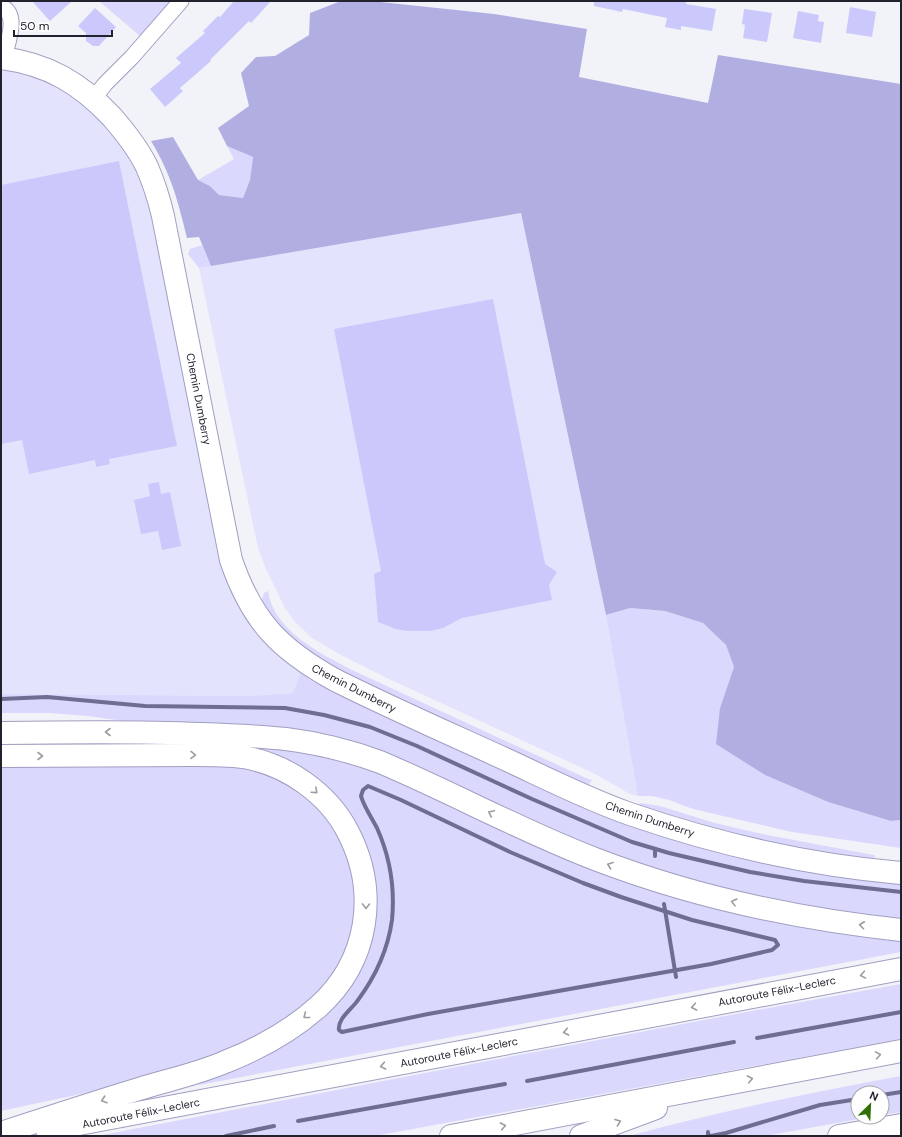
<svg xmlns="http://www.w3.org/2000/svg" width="902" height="1137" viewBox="0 0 902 1137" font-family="'DM Sans',sans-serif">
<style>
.built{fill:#e4e3fd}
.green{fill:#dad8fc}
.forest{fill:#b1afe1}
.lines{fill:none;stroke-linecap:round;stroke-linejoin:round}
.stream{stroke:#6e6d92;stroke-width:4}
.building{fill:#cbc9fc}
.street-casing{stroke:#a09ec0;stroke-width:17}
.secondary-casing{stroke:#a09ec0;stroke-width:24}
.highway-casing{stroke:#a09ec0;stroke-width:24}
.street{stroke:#fff;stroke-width:15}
.secondary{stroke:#fff;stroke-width:22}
.highway{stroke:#fff;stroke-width:22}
.oneway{stroke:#9c9ca1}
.labels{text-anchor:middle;stroke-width:3;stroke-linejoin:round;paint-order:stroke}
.street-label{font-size:11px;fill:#22222f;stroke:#fff}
</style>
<rect width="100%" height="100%" fill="#f2f2f9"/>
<g class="built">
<path d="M1,69L21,72L42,79L69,93L111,126L145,182L258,633L269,646L301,672L293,693L251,696L1,694Z"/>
<path d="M521,213L606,615L638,796L630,794L593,773L389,679L341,655L312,638L295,622L285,608L266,569L258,548L199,268Z"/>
</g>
<g class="green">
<path d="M99,1H170L140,36Z"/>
<path d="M227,146L253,157L250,180L243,198L219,195L210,186L198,180L234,159Z"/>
<path d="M202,245L211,266L199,268L188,254L190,249Z"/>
<path d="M268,591C273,630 321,654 352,670L586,778L592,780L589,784L578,782L332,668L282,632L261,603L264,593Z"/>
<path d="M630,608L665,611L703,623L726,645L734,667L720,708L765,775L828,802L891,821L901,820V848L792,832L693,809L669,800L652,796H638L606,615Z"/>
<path d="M301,672L310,680L556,793L901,884V919L812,908L750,896L653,870L577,841L400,760L88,716L49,713H1V694L251,696L293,693Z"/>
<path d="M151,740L302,750L361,764L537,844L901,937V952L199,1085L197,1080L315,1019L374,888L294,765L72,747Z"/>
<path d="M200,764L257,767L314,799L345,843L358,896L351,941L341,964L325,988L284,1022L221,1055L118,1086L1,1111V766Z"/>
<path d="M640,803L660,806L715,823L762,834L874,855L875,857L871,860L784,846L661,815L639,807L638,805Z"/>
<path d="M901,984V1039L375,1136H97C365,1085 632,1032 901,984Z"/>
<path d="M901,1076V1112L882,1115V1093H858V1117H870L765,1136H629C719,1111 810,1093 901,1076Z"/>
</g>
<path class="forest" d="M341,1H371L494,14L587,29L579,77L708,103L718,55L901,84V820L891,821L828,802L765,775L716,744L720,708L734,667L726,645L703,623L665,611L630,608L606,615L521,213L211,266L199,237L187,238C178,201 171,174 151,141L173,137L198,180L210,186L219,195L243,198L250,180L253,157L227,146L218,128L249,106L241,73L256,57L275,56L309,35L310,13Z"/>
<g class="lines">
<g class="stream">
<path d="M1,699L47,697L145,706L285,708L324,715L370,727L417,746L532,799L632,842L669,853L750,872L804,881L901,892"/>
<path d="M368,786L401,800L510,852L583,883L621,897L692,920L775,940L778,945L772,950L711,964L428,1014L342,1032L339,1030C337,1019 352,1009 358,1000C375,977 388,949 392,920C395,889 390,857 377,828C372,818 364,807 361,796L363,790Z"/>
<path d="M655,849V856"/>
<path d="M664,904L676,977"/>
<path d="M757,1038L901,1012"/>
<path d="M527,1081L734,1042"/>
<path d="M882,1095L901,1092"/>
<path d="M298,1121L505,1084"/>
<path d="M708,1132V1135L711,1136L726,1133L820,1105L858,1099"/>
<path d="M226,1136L274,1126"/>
</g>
</g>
<g class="building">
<path d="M32,1H72L50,21Z"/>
<path d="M234,1H271L251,23L249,21L210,60L211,61L180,88L183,91L165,107L150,89L181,63L176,58L205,33L203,31L218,16L220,17Z"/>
<path d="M594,1H686V4L716,9L712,31L681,26V30L665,27L667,18L623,9L622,12L594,6Z"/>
<path d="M850,7L876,12L872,37L846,33Z"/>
<path d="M95,8L116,27L99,46H93L86,41V33L78,26Z"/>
<path d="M744,9L772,13L767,42L743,38L745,25L742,24Z"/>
<path d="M798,11L819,15L818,21L824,22L821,43L793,38Z"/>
<path d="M119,161L177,446L109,459L110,464L96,467L95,460L29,474L22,440L1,444V185Z"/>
<path d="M493,299L545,564L557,572L549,585L552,600L462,618L443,628L431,631H408L396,629L378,622L374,574L381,571L334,329Z"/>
<path d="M159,482L161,494L170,492L181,546L162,550L158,531L141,534L134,500L150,496L148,484Z"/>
</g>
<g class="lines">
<g class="street-casing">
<g id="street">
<path d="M1,6C20,15 7,43 4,58"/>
<path d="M94,98L105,84L132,57L181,1"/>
</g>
</g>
<g class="secondary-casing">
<g id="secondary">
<path d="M1,58C48,64 80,83 112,117C125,132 138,148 147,167C154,183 159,199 163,216L231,560C252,621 279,649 335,680C391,708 448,733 505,759C546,778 587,799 630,814C717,844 809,865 901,873"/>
<path d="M839,1136L901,1125"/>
</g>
</g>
<g class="highway-casing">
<g id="highway">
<path d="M1,733C68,732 135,731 201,734C230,735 258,736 286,739C318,743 350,751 380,762C453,793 522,831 595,859C694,897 797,919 901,930"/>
<path d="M1,756L192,755C209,755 226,755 243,757C286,764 328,793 348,832C379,892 369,961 318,1007C291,1031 258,1049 225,1062C197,1074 168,1080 139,1089C93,1103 47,1118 1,1133"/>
<path d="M47,1130L901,969"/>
<path d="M451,1136L901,1051"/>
<path d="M581,1136L656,1108"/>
</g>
</g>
<use href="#street" class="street"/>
<use href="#secondary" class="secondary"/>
<use href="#highway" class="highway"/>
</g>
<defs><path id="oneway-chevron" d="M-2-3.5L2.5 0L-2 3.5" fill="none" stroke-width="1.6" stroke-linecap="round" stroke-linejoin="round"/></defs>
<g class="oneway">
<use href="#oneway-chevron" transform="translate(108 732) rotate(-180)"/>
<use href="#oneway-chevron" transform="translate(193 755) rotate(1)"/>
<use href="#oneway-chevron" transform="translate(40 756)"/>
<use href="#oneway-chevron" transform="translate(315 791) rotate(42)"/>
<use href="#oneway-chevron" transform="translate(491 813) rotate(-155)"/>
<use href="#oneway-chevron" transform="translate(610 865) rotate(-160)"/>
<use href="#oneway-chevron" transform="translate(734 902) rotate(-166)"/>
<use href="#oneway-chevron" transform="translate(366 906) rotate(91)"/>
<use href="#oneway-chevron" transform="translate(862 925) rotate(-173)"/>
<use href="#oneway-chevron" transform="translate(863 975) rotate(170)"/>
<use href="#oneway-chevron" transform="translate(694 1007) rotate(169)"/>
<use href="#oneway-chevron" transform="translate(306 1016) rotate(142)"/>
<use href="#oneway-chevron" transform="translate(566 1032) rotate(169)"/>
<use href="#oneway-chevron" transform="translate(878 1055) rotate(-10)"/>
<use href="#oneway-chevron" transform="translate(383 1066) rotate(169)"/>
<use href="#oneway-chevron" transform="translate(750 1079) rotate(-11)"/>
<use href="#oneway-chevron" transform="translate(104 1100) rotate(162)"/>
<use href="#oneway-chevron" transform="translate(618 1122) rotate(-21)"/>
<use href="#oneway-chevron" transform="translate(503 1126) rotate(-11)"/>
</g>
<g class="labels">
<g class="street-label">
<text transform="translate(199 399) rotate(79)" y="4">Chemin Dumberry</text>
<text transform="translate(354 688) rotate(27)" y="4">Chemin Dumberry</text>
<text transform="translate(650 819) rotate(18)" y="4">Chemin Dumberry</text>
<text transform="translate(777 991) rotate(-11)" y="4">Autoroute Félix-Leclerc</text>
<text transform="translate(459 1052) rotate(-11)" y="4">Autoroute Félix-Leclerc</text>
<text transform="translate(141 1113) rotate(-11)" y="4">Autoroute Félix-Leclerc</text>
</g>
</g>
<rect width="902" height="1137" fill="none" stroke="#22222f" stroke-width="4"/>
<g transform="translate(870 1105) rotate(24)"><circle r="19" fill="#ffffff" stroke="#a7a7ac"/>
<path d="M0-3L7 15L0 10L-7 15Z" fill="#317005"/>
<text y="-6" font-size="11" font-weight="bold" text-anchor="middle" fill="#22222f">N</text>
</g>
<path d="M14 30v6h98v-6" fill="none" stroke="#22222f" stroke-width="2"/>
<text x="20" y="30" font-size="12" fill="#22222f" stroke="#ffffff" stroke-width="3" paint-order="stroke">50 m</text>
</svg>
